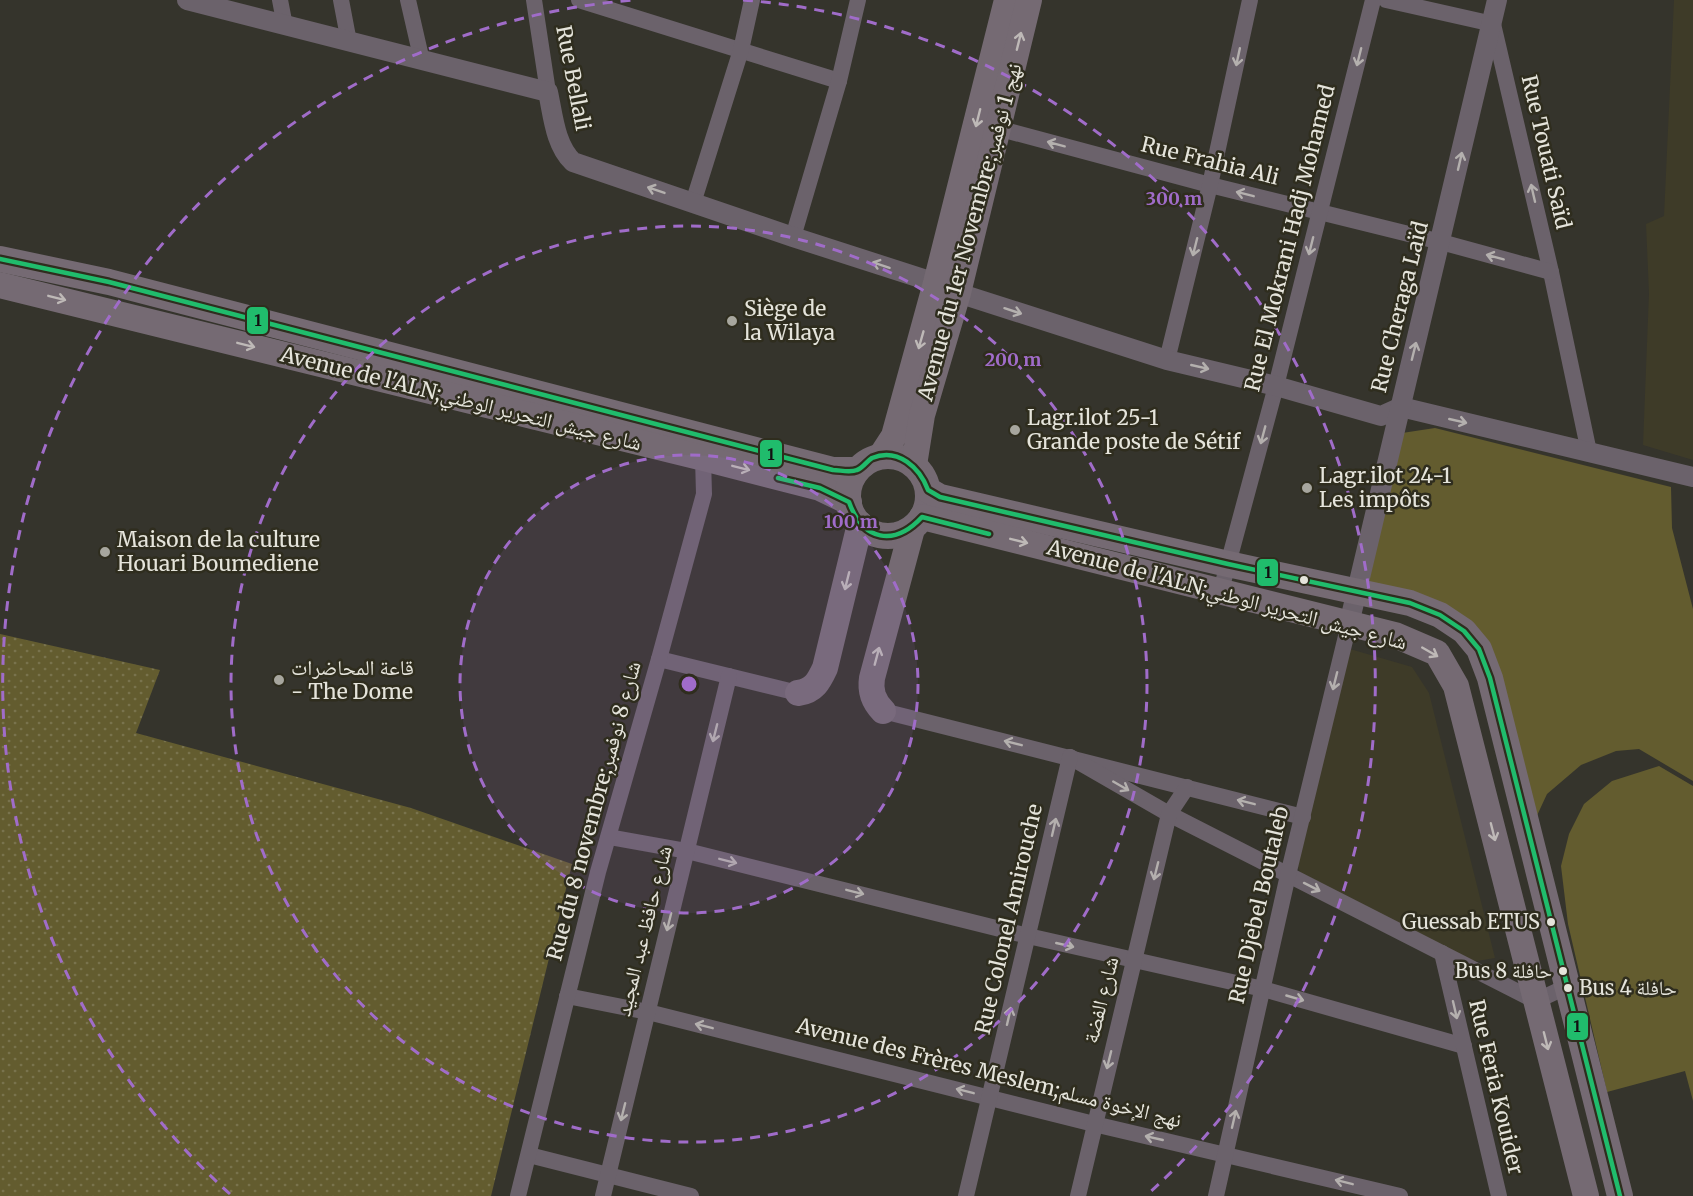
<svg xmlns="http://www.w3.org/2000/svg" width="1693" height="1196" viewBox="0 0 1693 1196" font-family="Merriweather,'Noto Naskh Arabic',serif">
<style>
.built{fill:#3e3b28}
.grass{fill:url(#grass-dots)}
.garden{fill:#635c2f}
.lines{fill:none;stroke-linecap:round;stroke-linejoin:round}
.minor{stroke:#6b626b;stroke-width:16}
.tertiary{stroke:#6b626b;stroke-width:20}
.primary{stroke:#756a73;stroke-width:26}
.bus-1-casing{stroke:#2f2d1e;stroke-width:9}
.bus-1{stroke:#20bc6c;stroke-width:4.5}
.oneway{stroke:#beb9b7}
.oneway2{stroke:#b4b0ae}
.ring{fill:none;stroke:#a06cc9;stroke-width:3;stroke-dasharray:10 8}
.poi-dot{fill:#a7a69e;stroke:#2f2d1e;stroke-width:2}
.bus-dot{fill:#e5e4db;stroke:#2f2d1e;stroke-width:2}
.labels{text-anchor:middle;stroke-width:5;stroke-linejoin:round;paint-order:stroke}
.bus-label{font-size:20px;fill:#e5e4db;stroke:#2f2d1e;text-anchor:end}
.street-label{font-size:21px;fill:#e5e4db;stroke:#2f2d1e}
.poi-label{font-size:21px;fill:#e5e4db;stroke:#2f2d1e;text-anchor:start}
.centre{fill:#a06cc9;stroke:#2f2d1e;stroke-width:3}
.ring-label{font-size:18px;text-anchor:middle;font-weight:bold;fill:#a06cc9;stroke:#2f2d1e;stroke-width:5;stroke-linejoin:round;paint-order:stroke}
.line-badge{stroke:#2f2d1e;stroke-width:2}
.pale-badge-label{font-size:16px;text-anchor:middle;font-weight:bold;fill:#111}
</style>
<defs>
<pattern id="grass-dots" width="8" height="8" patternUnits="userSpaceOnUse" patternTransform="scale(1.5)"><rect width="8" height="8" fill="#635c2f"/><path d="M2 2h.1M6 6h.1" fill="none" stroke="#79734d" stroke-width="1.8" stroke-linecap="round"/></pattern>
</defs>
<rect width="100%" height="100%" fill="#35342c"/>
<g class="built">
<path d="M1674,0H1693V460L1643,445L1649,293L1646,224L1664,216Z"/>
<path d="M1350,649L1412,667L1429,693L1495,958L1471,962L1301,876L1296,860Z"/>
</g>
<path class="grass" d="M0,634L160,670L136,733L411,808L572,864L491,1196H0Z"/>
<g class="garden">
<path d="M1435,428L1671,487L1672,528L1693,609V781L1639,749L1616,751L1581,765L1547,794L1534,822L1492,655L1365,586L1402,433Z"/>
<path d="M1659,766L1693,786V1101L1685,1071L1607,1092L1568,924L1561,866L1569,834L1584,804L1612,781Z"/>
</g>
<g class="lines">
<g class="minor">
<path d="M280,0L285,26"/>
<path d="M341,0L349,42"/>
<path d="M408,0L422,61"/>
<path d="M534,0L548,92"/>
<path d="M579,0L839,81"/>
<path d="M1386,0L1493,24L1551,272L1589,452"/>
<path d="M997,128L1210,185L1441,242L1551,272"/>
<path d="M693,203L741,50L752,0"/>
<path d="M793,237L839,81L858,0"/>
<path d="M1167,360L1210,185L1250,0"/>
<path d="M1221,590L1276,386L1373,0"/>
<path d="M659,659L798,693"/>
<path d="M883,711L1303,817"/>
<path d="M1070,757L1169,814L1536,1001L1568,986"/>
<path d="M609,837L687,851L1028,936L1263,989L1464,1046"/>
<path d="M1442,953L1499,1196"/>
<path d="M567,996L648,1012L1094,1124L1400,1196"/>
<path d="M529,1155L691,1196"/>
<path d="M518,1196L598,872L659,659L704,494L703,458L705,451"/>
<path d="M603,1196L729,676"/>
<path d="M966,1196L1070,757"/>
<path d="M1078,1196L1169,814L1187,787"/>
<path d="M1216,1196L1288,875L1349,624"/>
</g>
<g class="tertiary">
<path d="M187,0L548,92C553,115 555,145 573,162L793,237L936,283"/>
<path d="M958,293L1167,360L1276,386L1381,416L1401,407L1693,477"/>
<path d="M1349,624L1497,0"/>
</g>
<g class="primary">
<path d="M0,259L109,282L833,470H857"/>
<path d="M0,285L703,458L820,488L849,502"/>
<circle cx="888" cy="496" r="40"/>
<path d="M881,456L894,436L936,283L1007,0"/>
<path d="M914,465L922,415L958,293L1029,0"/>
<path d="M928,490L940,497L1228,564L1410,603L1440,615L1464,631L1479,649L1490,678L1620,1196"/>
<path d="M922,517L1395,635L1437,653L1456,686L1586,1196"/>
<path d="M798,693C814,691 819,681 825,668L860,524"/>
<path d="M883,711C873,701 870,691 872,678L912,529"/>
</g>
<g class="bus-1-casing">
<g id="bus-1">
<path d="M0,259L109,282L833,470C840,470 850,473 857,470C863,468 867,461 872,458C898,447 920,468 928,490L940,497L1228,564L1410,603L1440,615L1464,631L1479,649L1490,678L1620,1196"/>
<path d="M778,478L820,488L849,502C863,541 894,547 922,517L989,534"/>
</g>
</g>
<use href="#bus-1" class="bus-1"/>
</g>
<defs><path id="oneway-shaft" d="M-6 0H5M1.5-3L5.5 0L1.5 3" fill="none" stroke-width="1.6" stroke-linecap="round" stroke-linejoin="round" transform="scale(1.5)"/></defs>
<g class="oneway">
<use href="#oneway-shaft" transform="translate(1019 41) rotate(-76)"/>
<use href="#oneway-shaft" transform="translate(978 118) rotate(104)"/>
<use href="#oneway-shaft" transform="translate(57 298) rotate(14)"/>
<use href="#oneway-shaft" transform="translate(921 340) rotate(106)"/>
<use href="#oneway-shaft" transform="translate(246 345) rotate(14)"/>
<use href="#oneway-shaft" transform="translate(741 468) rotate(14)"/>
<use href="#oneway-shaft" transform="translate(1019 541) rotate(14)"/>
<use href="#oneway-shaft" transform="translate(847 581) rotate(104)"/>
<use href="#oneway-shaft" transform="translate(1430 652) rotate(30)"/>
<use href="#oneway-shaft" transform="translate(877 656) rotate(-75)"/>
<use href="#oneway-shaft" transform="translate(1493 832) rotate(76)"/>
<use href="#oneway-shaft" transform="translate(1546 1041) rotate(76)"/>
</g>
<g class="oneway2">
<use href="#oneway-shaft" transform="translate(1238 57) rotate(102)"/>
<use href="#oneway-shaft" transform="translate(1359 57) rotate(104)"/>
<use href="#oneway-shaft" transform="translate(1056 144) rotate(-165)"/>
<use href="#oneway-shaft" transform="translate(1460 161) rotate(-77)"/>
<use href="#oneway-shaft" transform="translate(656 190) rotate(-161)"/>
<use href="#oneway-shaft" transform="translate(1533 193) rotate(-103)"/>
<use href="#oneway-shaft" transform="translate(1245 194) rotate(-166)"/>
<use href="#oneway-shaft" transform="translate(1311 246) rotate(104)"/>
<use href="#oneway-shaft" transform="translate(1195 247) rotate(104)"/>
<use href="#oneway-shaft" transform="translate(1495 257) rotate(-165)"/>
<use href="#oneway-shaft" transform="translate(881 265) rotate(-162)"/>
<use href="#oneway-shaft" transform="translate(1013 311) rotate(18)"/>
<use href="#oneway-shaft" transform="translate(1414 351) rotate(-76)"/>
<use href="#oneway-shaft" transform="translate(1200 367) rotate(13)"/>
<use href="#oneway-shaft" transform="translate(1458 421) rotate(13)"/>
<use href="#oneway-shaft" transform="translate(1263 435) rotate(105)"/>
<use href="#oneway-shaft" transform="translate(1335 681) rotate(104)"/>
<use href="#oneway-shaft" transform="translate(715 733) rotate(104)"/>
<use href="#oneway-shaft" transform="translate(1013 743) rotate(-166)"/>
<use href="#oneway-shaft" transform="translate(1121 786) rotate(30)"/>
<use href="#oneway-shaft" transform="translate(1246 802) rotate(-166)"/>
<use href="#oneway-shaft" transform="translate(1054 827) rotate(-77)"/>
<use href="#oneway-shaft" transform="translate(728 861) rotate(14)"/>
<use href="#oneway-shaft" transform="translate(1156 871) rotate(104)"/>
<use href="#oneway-shaft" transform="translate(1312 887) rotate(27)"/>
<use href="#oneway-shaft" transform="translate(855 892) rotate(14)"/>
<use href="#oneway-shaft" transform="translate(669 922) rotate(104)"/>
<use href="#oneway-shaft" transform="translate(1065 945) rotate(13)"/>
<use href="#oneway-shaft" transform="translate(1295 998) rotate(16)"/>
<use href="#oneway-shaft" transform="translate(1455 1010) rotate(77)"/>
<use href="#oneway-shaft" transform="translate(1009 1016) rotate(-77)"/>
<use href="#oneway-shaft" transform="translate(704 1026) rotate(-166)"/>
<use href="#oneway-shaft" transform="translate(1109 1060) rotate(104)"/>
<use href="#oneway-shaft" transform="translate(965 1091) rotate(-166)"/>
<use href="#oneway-shaft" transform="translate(623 1112) rotate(104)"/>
<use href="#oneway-shaft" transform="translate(1234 1119) rotate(-77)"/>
<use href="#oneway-shaft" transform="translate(1154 1138) rotate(-167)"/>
<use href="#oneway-shaft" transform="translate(1344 1182) rotate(-166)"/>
</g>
<circle cx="689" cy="684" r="229" fill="#a06cc9" fill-opacity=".12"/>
<g class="ring">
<circle cx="689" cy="684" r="229"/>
<circle cx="689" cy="684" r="458"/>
<path d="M230 1194A686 686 0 0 1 635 0M743 0A686 686 0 0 1 1148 1194"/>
</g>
<g class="poi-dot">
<circle cx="732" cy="321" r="6"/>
<circle cx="1015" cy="430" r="6"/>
<circle cx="1307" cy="488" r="6"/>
<circle cx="105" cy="552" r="6"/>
<circle cx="279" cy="680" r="6"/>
</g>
<g class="bus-dot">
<circle cx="1304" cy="580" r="5"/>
<circle cx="1551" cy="922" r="5"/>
<circle cx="1563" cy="971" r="5"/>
<circle cx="1568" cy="988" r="5"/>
</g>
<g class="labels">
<g class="bus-label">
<text x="1540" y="929">Guessab ETUS</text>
<text x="1552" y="978">Bus حافلة 8</text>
<text x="1579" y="995" text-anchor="start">Bus حافلة 4</text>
</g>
<g class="street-label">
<text transform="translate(573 78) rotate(79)" y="7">Rue Bellali</text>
<text transform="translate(1546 152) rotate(77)" y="7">Rue Touati Saïd</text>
<text transform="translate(1210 161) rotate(14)" y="7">Rue Frahia Ali</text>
<text transform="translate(970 232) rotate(-75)" y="7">Avenue du 1er Novembre;نهج 1 نوفمبر</text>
<text transform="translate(1290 238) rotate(-76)" y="7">Rue El Mokrani Hadj Mohamed</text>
<text transform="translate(1400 307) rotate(-76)" y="7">Rue Cheraga Laïd</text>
<text transform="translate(461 399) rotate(14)" y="7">Avenue de l'ALN;شارع جيش التحرير الوطني</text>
<text transform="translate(1227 595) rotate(15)" y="7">Avenue de l'ALN;شارع جيش التحرير الوطني</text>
<text transform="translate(594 811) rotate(-75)" y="7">Rue du 8 novembre;شارع 8 نوفمبر</text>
<text transform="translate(1259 905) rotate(-77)" y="7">Rue Djebel Boutaleb</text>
<text transform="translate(1009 919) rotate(-77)" y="7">Rue Colonel Amirouche</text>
<text transform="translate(644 931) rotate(-76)" y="7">شارع حافظ عبد المجيد</text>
<text transform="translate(1101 1000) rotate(-76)" y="7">شارع الفضة</text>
<text transform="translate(989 1073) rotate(14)" y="7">Avenue des Frères Meslem;نهج الإخوة مسلم</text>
<text transform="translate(1496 1087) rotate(77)" y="7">Rue Feria Kouider</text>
</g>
<g class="poi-label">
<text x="744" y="316">Siège de<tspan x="744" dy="24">la Wilaya</tspan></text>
<text x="1027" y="425">Lagr.ilot 25-1<tspan x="1027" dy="24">Grande poste de Sétif</tspan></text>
<text x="1319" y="483">Lagr.ilot 24-1<tspan x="1319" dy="24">Les impôts</tspan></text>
<text x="117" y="547">Maison de la culture<tspan x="117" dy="24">Houari Boumediene</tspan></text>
<text x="291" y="675">قاعة المحاضرات<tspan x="291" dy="24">- The Dome</tspan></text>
</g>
</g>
<circle cx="689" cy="684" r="9" class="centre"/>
<g class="ring-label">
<text x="1174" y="205">300 m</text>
<text x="1013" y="366">200 m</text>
<text x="851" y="528">100 m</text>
</g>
<g class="line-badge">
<rect x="246" y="306" width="23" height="29" rx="6" fill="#20bc6c"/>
<rect x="759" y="439" width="24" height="29" rx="6" fill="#20bc6c"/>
<rect x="1256" y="558" width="23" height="29" rx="6" fill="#20bc6c"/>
<rect x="1566" y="1012" width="23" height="29" rx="6" fill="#20bc6c"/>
</g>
<g class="pale-badge-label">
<text x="258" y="326">1</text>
<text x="771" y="460">1</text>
<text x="1268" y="578">1</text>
<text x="1577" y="1032">1</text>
</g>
</svg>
